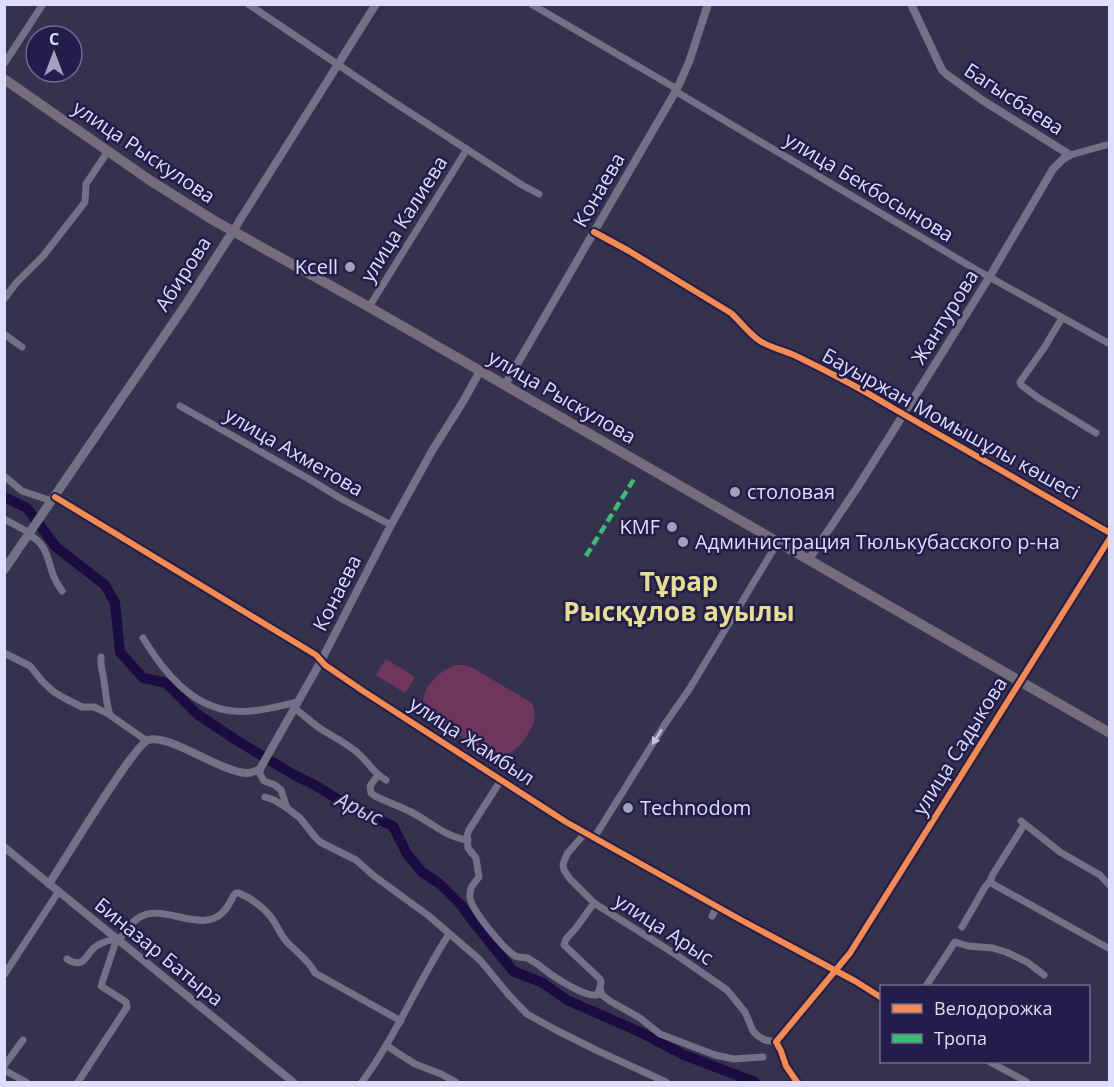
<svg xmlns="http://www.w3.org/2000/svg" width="1114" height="1087" viewBox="0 0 1114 1087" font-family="'Open Sans',sans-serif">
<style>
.green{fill:#70355c}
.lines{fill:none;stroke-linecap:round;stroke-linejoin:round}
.river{stroke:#190c40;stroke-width:10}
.minor{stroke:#727186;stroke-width:7}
.tertiary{stroke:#727186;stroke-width:8}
.secondary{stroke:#727186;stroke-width:9}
.primary{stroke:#746d7c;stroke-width:10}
.quiet{stroke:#3abd76;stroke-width:4.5;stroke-dasharray:9 4.5;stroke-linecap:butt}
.cycleway-casing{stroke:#231d4b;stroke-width:10}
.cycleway{stroke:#f68b52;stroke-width:6}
.oneway{fill:#c3c3de}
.poi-dot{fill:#a2a2be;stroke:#231d4b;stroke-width:2}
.labels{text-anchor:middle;stroke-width:5;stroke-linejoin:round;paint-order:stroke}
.street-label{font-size:20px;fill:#dedefc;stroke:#231d4b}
.poi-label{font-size:20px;fill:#dedefc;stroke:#231d4b;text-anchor:start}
.water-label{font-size:21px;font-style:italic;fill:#cfcfeb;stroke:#231d4b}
.district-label{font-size:26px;font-weight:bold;fill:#e5e091;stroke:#231d4b}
</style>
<rect width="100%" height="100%" fill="#34324c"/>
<g class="green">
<path d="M386,659L415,677L405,693L376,675Z"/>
<path d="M455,665H464L473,668L532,703C538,717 534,725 526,737C521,744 514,753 505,755C490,758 441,724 427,714C414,694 437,672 455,665Z"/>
</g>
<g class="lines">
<path class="river" d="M4,497L27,508L56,547L105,585L115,603L120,652L143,678L166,683L197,714L236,740L294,775L315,785L347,805L393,826L407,854L422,872L440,884L461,905L472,920L513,971L543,983L567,1000L640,1032L684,1055L755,1082"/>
<g class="minor">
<path d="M248,4L389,99L522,185L539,194"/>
<path d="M531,4L677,89"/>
<path d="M4,64L43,4"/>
<path d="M675,91L975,269L1110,344"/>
<path d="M1070,155L1110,144"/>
<path d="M594,232L629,251L731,313C741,322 749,334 760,341C771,348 783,350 794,355C827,371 860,388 891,407C964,449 1037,491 1110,533"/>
<path d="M4,299L17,282L44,255L85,202L86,184L108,151"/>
<path d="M369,307L467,149"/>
<path d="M1062,318L1044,348L1020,382L1021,385L1037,397L1096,433"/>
<path d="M4,334L22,347"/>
<path d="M180,406L309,479L340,498L391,525"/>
<path d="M4,476L22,491L52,501"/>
<path d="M55,497L316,655L325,665L363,691L566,822L741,920L855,981L882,998"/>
<path d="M4,519L30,533"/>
<path d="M29,535C48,544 47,560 54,577C56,582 59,586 62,591"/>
<path d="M143,638C163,671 191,707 233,711C254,713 276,707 297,702"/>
<path d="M4,653L30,666L43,682L54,692L66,699L82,707H94L107,713L147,741"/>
<path d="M101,657C100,666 103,672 104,681C106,693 106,703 110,715"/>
<path d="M294,708C304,715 313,724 324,731C336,738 348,744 359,754C369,763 373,773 386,780"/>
<path d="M260,769V774L264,781L275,785L281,790L287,808L300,818L315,837L320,842L356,860L374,876L429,916L480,960L508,994L527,1014L556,1030L598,1051L666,1082"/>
<path d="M378,775L370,786L371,793L375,796C387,802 399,806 411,812C429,821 447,838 468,840"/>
<path d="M501,780L469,830L467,836L468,848L476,858L479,877C474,883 469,888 470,897C471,910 503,948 515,956C519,958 523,957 528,958C529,959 535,963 536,963C548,973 582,997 597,995L600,988"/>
<path d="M265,797L274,800L287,808"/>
<path d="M1021,821L1060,852L1100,875L1110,886"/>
<path d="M1024,825L993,874L991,879V883L1110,949"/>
<path d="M585,833L567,854L563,864L564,870L570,879L594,903L675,954L727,990L745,1012L753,1031L758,1036L765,1040L776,1042"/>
<path d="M594,838L665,724L690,688L778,542"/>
<path d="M594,903L576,928L566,939L564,945L599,978L601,981L600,988L602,995L610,1001L640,1018L660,1034L715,1055L734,1059L763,1057"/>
<path d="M712,916L717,907"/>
<path d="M962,927L985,887L991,880"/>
<path d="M119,940C125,932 132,920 142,916C165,904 204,935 224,911C228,907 231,900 234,895L236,893H239C251,898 266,909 273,920C278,927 280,934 286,941C295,951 309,960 315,973L401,1021"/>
<path d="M67,959C86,971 85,952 98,945C104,942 110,940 117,938"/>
<path d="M4,975L59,891"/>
<path d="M926,986L955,942L968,946L993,948L1006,952L1027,962L1044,975"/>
<path d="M387,1046L415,1064L441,1074L456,1082"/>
<path d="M990,1062L1027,1082"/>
<path d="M4,1066L23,1040"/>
<path d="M4,1070L26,1082"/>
<path d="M78,1082L127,1007L126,1002L101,986L117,938"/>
<path d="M362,1082C396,1036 418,982 449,934"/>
<path d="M797,1082L786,1066L781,1051L776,1042L850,953L1110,538"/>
</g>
<g class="tertiary">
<path d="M233,231L376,4"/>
<path d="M505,385L677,89L689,62L708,4"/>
<path d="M809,559L857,488L929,374L990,276L1053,169L1063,159L1070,155L982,100L946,74L942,70L911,4"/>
<path d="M4,847L293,1082"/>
<path d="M49,884C63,863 133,746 148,740C169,733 222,773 247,773C252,773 256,771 260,769L321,661L391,525L432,451L464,400L480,371"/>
</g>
<path class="secondary" d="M4,570L188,301L233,231"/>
<path class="primary" d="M4,79L151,181L213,220L369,307L1110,733"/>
<path class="quiet" d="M586,556L634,479"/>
<g class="cycleway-casing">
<g id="cycleway">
<path d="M594,232L629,251L731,313C741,322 749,334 760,341C771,348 783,350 794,355C827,371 860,388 891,407C964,449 1037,491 1110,533"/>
<path d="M55,497L316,655L325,665L363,691L566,822L741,920L855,981L882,998"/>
<path d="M797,1082L786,1066L781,1051L776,1042L850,953L1110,538"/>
</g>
</g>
<use href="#cycleway" class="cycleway"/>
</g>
<defs><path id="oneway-solid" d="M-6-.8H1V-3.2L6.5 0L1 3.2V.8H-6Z" transform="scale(1.5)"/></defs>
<use class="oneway" href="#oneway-solid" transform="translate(657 737) rotate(122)"/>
<g class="poi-dot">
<circle cx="350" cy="267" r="6"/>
<circle cx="735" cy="492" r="6"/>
<circle cx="672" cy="527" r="6"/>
<circle cx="683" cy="542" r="6"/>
<circle cx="628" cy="808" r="6"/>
</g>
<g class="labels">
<g class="street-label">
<text transform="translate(1014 99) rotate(33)" y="7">Багысбаева</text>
<text transform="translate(144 152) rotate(34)" y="7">улица Рыскулова</text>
<text transform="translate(869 187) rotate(31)" y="7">улица Бекбосынова</text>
<text transform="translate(599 190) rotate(-60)" y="7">Конаева</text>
<text transform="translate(404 219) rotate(-58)" y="7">улица Калиева</text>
<text transform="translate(183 274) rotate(-57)" y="7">Абирова</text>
<text transform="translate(945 317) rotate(-58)" y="7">Жантурова</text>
<text transform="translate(562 397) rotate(30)" y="7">улица Рыскулова</text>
<text transform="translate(951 424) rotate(29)" y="7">Бауыржан Момышұлы көшесі</text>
<text transform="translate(294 452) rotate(30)" y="7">улица Ахметова</text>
<text transform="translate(337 593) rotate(-63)" y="7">Конаева</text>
<text transform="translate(472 741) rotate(33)" y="7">улица Жамбыл</text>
<text transform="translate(960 746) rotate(-58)" y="7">улица Садыкова</text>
<text transform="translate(664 929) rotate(33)" y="7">улица Арыс</text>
<text transform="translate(159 952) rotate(39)" y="7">Биназар Батыра</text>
</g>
<g class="poi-label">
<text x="338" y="274" text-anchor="end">Kcell</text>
<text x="747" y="499">столовая</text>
<text x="660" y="534" text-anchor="end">KMF</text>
<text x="695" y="549">Администрация Тюлькубасского р-на</text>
<text x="640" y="815">Technodom</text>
</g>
<g class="water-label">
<text transform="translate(359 809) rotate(26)" y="7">Арыс</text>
</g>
<g class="district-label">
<text x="679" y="591">Тұрар<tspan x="679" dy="30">Рысқұлов ауылы</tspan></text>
</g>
</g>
<rect width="1114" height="1087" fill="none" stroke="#dedefc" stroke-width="12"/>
<rect x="880" y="985" width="210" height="78" fill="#231d4b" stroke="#6e6a92" stroke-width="1.5"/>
<rect x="892" y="1004" width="30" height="9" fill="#f68b52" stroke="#6e6a92" stroke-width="1.5"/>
<text x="934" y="1015" font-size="18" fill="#dedefc">Велодорожка</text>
<rect x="892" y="1034" width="30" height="9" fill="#3abd76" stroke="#6e6a92" stroke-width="1.5"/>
<text x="934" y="1045" font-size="18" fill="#dedefc">Тропа</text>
<g transform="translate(54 54)"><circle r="28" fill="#231d4b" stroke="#6e6a92" stroke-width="1.5"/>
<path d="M0-4.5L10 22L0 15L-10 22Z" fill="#a2a2be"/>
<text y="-9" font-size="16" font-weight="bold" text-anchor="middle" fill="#dedefc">С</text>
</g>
</svg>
